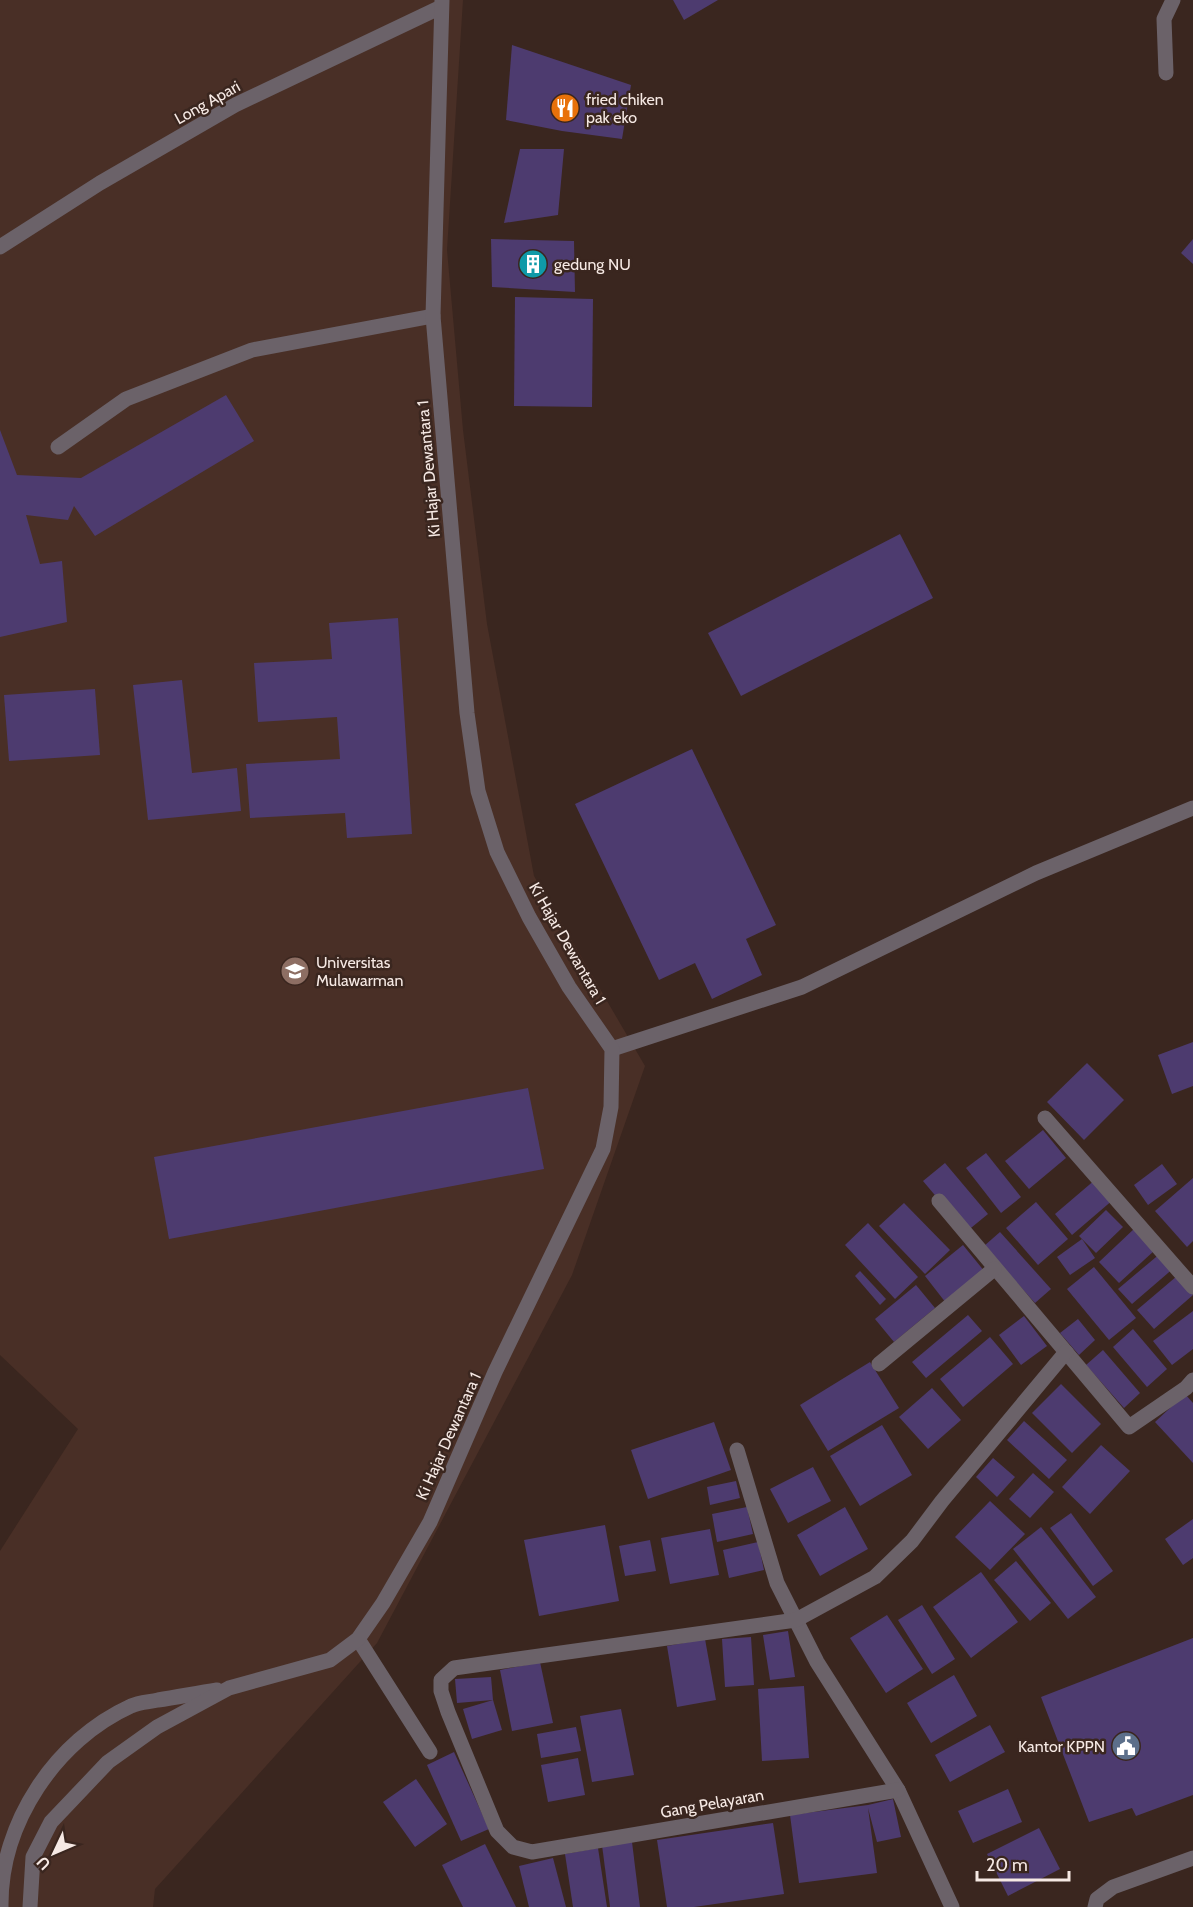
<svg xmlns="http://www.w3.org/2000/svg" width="1193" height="1907" viewBox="0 0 1193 1907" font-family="Cabin,sans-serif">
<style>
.built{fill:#492f26}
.building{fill:#4d3b6f}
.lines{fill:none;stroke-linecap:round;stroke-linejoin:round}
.lane{stroke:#6b6269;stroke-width:15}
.street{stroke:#6b6269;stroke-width:15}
.labels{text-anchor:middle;stroke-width:5;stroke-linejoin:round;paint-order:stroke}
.poi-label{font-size:16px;fill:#f6e9e4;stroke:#3a261f;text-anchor:start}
.street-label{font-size:16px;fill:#f6e9e4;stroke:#3a261f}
</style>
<rect width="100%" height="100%" fill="#3a261f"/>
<path class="built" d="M0,0H463L447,250L463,430L487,624L534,876L645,1066L572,1275L377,1643L155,1889L153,1907H0V1551L78,1429L0,1355Z"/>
<g class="building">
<path d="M673,0H718L684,20Z"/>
<path d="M512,45L631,85L622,139L562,131L506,120Z"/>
<path d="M520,149H564L558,215L504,223Z"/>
<path d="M491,239L574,241L575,292L492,287Z"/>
<path d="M1193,239V264L1181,253Z"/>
<path d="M515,297L593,299L592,407L514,406Z"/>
<path d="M226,395L254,441L95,536L74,506L68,520L26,515L40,564L62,561L67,622L0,637V430L17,475L81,478Z"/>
<path d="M900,534L933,598L741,696L708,633Z"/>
<path d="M398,618L412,834L347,838L345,813L250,818L246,764L340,759L337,717L258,722L254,663L332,659L329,623Z"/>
<path d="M182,680L192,773L237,768L241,811L148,820L133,685Z"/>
<path d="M95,689L100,755L9,761L4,695Z"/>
<path d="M692,749L776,925L746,939L762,975L712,999L695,963L659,980L575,804Z"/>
<path d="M1193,1042V1086L1172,1094L1158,1055Z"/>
<path d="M1087,1063L1124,1100L1084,1140L1047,1102Z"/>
<path d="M528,1088L544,1169L169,1239L154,1157Z"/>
<path d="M1043,1130L1066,1158L1029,1189L1005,1161Z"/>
<path d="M986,1153L1021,1197L1001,1213L966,1168Z"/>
<path d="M945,1163L988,1214L966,1232L923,1181Z"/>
<path d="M1162,1164L1177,1184L1148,1205L1134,1185Z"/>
<path d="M1193,1178V1241L1187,1247L1155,1211Z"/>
<path d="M1096,1179L1114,1199L1072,1235L1055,1214Z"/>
<path d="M1036,1202L1068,1239L1038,1265L1006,1228Z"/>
<path d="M904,1203L950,1250L925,1274L879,1226Z"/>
<path d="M1106,1210L1123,1227L1096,1253L1079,1236Z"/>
<path d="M868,1223L918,1277L895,1299L845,1245Z"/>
<path d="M1135,1228L1155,1250L1119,1283L1099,1262Z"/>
<path d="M1000,1232L1051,1289L1035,1303L984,1246Z"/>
<path d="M1082,1239L1095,1258L1070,1275L1057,1257Z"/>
<path d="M963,1245L985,1272L946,1303L925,1276Z"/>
<path d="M1162,1252L1175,1267L1132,1304L1118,1289Z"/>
<path d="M1094,1267L1136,1318L1109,1340L1067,1289Z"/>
<path d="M860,1271L886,1299L880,1305L855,1276Z"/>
<path d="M1177,1276L1193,1295L1154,1329L1137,1310Z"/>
<path d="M916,1285L935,1308L894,1342L875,1319Z"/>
<path d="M1193,1311V1349L1172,1365L1153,1341Z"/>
<path d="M968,1315L982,1331L926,1378L912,1362Z"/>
<path d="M1024,1316L1047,1346L1021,1365L999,1335Z"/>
<path d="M1078,1319L1095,1340L1079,1355L1060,1333Z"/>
<path d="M1133,1329L1167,1369L1147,1387L1113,1347Z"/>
<path d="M990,1337L1013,1364L963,1407L940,1379Z"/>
<path d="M1103,1350L1140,1393L1124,1408L1086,1365Z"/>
<path d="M870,1362L899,1408L828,1451L800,1405Z"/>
<path d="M1061,1384L1101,1424L1072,1453L1032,1413Z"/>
<path d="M932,1388L961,1420L928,1449L899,1417Z"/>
<path d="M1185,1394L1193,1403V1463L1155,1422Z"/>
<path d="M1024,1421L1067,1460L1049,1479L1007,1440Z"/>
<path d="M714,1422L731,1470L648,1499L631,1450Z"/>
<path d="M882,1425L912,1475L860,1506L830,1456Z"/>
<path d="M1101,1445L1130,1471L1090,1514L1062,1487Z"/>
<path d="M993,1458L1015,1477L997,1497L976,1477Z"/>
<path d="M813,1467L831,1501L788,1523L770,1489Z"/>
<path d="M1033,1473L1054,1492L1030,1518L1009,1499Z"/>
<path d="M736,1481L740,1498L710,1505L707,1487Z"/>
<path d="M990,1501L1025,1534L990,1570L955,1537Z"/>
<path d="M747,1507L753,1534L717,1542L712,1514Z"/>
<path d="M845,1507L868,1549L820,1576L797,1535Z"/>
<path d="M1071,1513L1113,1571L1093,1586L1050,1528Z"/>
<path d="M1193,1519V1558L1183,1565L1165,1539Z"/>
<path d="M605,1525L619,1601L539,1616L524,1540Z"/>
<path d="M1041,1527L1096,1597L1068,1619L1013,1549Z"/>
<path d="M710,1529L719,1575L670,1584L661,1538Z"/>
<path d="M650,1540L656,1571L625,1576L619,1546Z"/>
<path d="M758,1542L764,1570L729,1578L723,1550Z"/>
<path d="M1016,1561L1051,1603L1030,1621L994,1580Z"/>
<path d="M981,1572L1018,1622L971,1658L933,1607Z"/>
<path d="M922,1605L955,1659L932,1674L898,1620Z"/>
<path d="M887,1615L923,1669L886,1693L850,1638Z"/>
<path d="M788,1631L795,1677L770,1680L763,1635Z"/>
<path d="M751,1637L754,1685L725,1687L722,1639Z"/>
<path d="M1193,1638V1795L1136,1816L1132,1808L1089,1822L1041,1697Z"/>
<path d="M705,1639L716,1700L677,1707L667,1646Z"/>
<path d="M540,1662L553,1723L512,1731L500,1670Z"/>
<path d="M954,1675L977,1716L931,1743L907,1703Z"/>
<path d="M491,1677L493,1700L457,1703L455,1679Z"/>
<path d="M804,1686L809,1758L762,1761L758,1689Z"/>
<path d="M493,1700L502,1730L472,1739L463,1709Z"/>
<path d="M621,1709L634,1775L592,1782L580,1716Z"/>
<path d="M990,1725L1005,1752L950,1782L935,1755Z"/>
<path d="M576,1727L581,1751L541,1758L537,1734Z"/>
<path d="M454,1752L489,1829L461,1841L427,1765Z"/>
<path d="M578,1758L585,1795L548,1802L541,1765Z"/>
<path d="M416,1779L447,1824L415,1847L383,1802Z"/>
<path d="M1008,1789L1022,1822L973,1843L958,1811Z"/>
<path d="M893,1799L901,1837L877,1842L868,1808L877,1873L799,1883L790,1815L868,1805Z"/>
<path d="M773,1823L784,1894L694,1907H667L657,1840Z"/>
<path d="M1039,1828L1060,1869L1008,1896L987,1854Z"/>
<path d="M632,1842L640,1907H610L602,1845Z"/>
<path d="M485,1844L516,1907H463L442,1865Z"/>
<path d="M598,1848L607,1907H573L565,1854Z"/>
<path d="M553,1858L566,1907H529L519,1866Z"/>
</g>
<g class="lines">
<g class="lane">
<path d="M1166,73L1164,19L1173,0"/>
<path d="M58,447L126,399L252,350L433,316"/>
<path d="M1095,1907L1097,1899L1113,1887L1193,1858"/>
</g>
<g class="street">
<path d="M0,247L100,183L235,105L441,7"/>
<path d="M612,1049L802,987L1036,873L1193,808"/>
<path d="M1045,1118L1193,1287"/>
<path d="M939,1201L1129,1427L1186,1388L1193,1380"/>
<path d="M879,1364L994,1269"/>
<path d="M737,1450L777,1583L817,1662L898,1790L952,1907"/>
<path d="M358,1639L430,1752"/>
<path d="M898,1790L532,1852L513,1847L497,1831L448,1712L441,1691V1680L454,1668L796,1620L875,1577L912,1541L942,1501L1066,1352"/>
<path d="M1,1907C0,1823 56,1740 131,1706C139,1702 149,1702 158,1700C178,1697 197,1693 217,1690"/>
<path d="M30,1907L33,1857L51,1822L108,1762L157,1727L229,1688L330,1660L358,1639L383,1603L430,1522L495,1372L603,1149L611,1107L612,1049L569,987L529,917L497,852L478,791L467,713L433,316L442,0"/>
</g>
</g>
<defs>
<g id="restaurant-disc" transform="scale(1.5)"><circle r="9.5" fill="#e8710a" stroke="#3a261f"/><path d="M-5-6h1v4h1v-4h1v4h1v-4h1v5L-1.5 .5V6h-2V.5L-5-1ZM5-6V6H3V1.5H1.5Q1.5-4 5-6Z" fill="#fff"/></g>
<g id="building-disc" transform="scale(1.5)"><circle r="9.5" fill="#0f9aa8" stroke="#3a261f"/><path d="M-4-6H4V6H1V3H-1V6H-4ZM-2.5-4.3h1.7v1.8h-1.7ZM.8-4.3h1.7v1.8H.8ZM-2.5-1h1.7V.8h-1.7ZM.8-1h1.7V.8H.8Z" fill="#fff"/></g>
<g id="university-disc" transform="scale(1.5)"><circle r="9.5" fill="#8d6e63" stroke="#3a261f"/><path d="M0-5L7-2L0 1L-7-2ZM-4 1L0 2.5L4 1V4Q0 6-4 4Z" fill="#fff"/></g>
<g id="civic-disc" transform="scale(1.5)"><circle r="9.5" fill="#5c6f8a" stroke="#3a261f"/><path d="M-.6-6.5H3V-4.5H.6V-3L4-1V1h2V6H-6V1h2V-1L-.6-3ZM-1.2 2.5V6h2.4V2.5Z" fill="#fff"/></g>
</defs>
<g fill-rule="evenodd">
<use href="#restaurant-disc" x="565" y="108"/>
<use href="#building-disc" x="533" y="264"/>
<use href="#university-disc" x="295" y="971"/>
<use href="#civic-disc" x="1126" y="1746"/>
</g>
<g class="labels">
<g class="poi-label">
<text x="586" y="105">fried chiken<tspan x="586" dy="18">pak eko</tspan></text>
<text x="554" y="270">gedung NU</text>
<text x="316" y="968">Universitas<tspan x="316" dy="18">Mulawarman</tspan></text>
<text x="1105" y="1752" text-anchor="end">Kantor KPPN</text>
</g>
<g class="street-label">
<text transform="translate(207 102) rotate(-29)" y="6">Long Apari</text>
<text transform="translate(428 469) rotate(-95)" y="6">Ki Hajar Dewantara 1</text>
<text transform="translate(568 943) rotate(60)" y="6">Ki Hajar Dewantara 1</text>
<text transform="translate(448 1436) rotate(-66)" y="6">Ki Hajar Dewantara 1</text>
<text transform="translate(712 1803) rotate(-10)" y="6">Gang Pelayaran</text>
</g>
</g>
<g transform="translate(54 1853) rotate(226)" stroke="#3a261f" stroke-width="4.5" paint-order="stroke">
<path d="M0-4.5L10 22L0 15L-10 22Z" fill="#f6e9e4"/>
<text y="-9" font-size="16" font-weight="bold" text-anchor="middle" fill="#f6e9e4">U</text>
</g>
<path d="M977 1871v9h92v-9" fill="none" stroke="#f6e9e4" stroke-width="3"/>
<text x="986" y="1871" font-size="18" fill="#f6e9e4" stroke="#3a261f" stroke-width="4.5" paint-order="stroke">20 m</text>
</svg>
